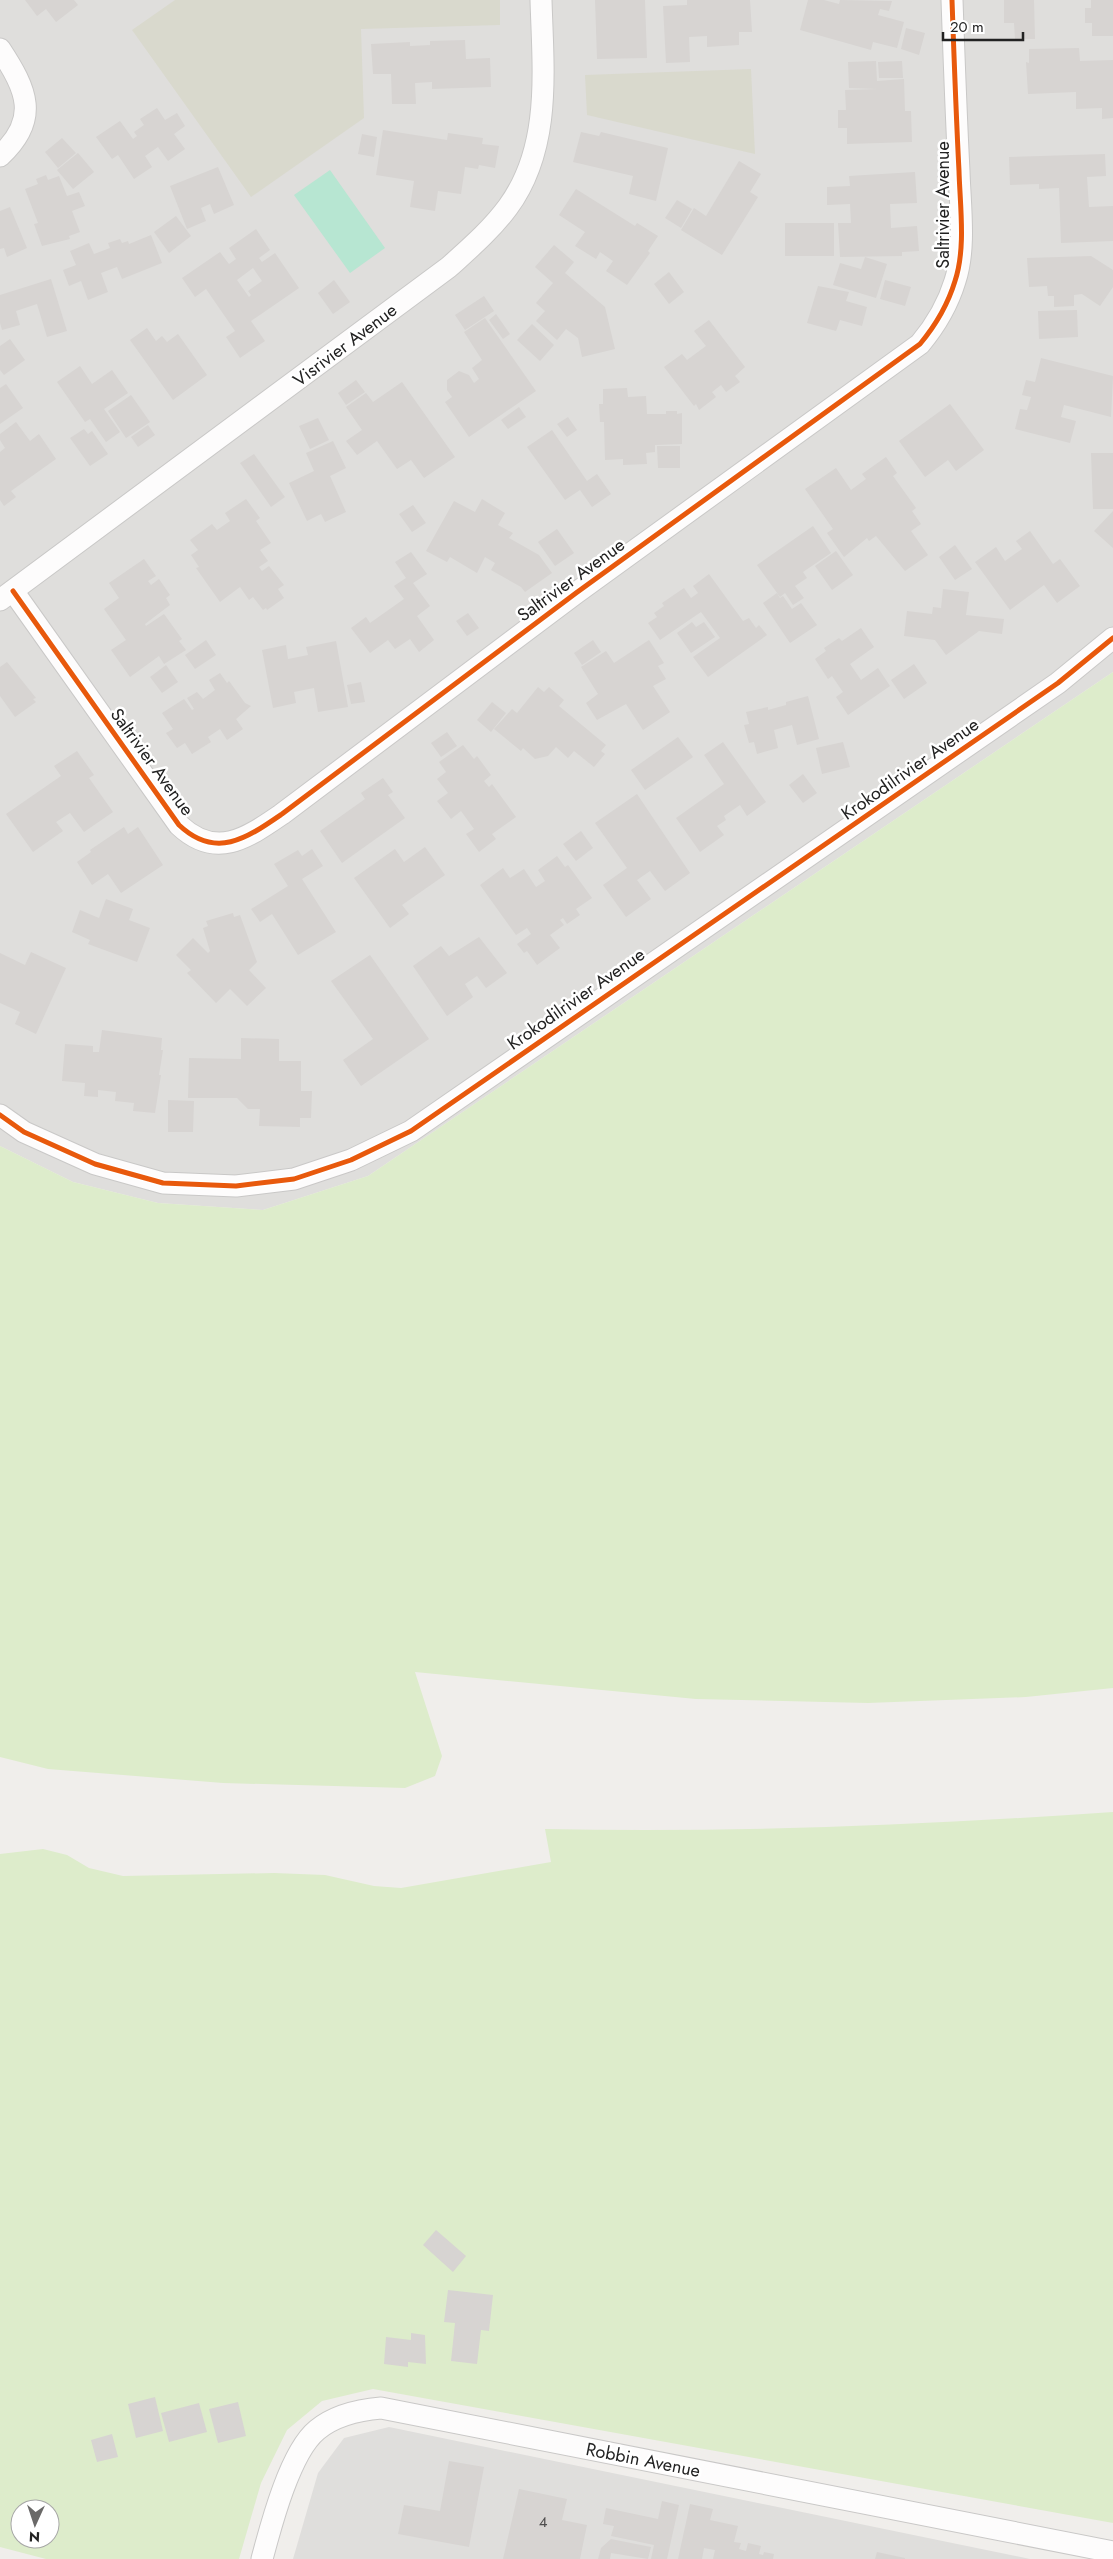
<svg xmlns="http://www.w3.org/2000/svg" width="1113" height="2559" viewBox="0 0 1113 2559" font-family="Jost,sans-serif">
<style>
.residential{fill:#dfdedc}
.construction{fill:#d9d9cd}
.grass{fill:#ddeccb;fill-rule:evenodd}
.pitch{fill:#b7e6d2}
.building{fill:#d7d4d2;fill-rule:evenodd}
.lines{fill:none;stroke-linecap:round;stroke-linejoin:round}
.minor-casing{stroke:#c9c8c7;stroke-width:23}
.minor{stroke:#fdfcfc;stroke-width:21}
.cycleway-casing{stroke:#fff;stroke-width:8}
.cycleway{stroke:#e8590c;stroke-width:5}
.labels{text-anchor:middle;stroke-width:5;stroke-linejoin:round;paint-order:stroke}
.number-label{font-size:15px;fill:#4f4e4e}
.street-label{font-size:18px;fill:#222;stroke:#fff}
</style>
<rect width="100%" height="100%" fill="#f0eeeb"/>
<g class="residential">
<path d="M0,0H1113V672L368,1176L263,1210L158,1203L73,1182L0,1146Z"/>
<path d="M389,2427L1030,2559H293L318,2473L344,2438Z"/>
</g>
<g class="construction">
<path d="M175,0H500V25L361,29L364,118L251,197L132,30Z"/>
<path d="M751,69L755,154L587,115L585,75Z"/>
</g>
<g class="grass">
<path d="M1113,672V1688L1026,1697L868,1703L696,1699L415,1672L442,1756L435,1776L405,1788L223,1783L48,1769L0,1757V1146L73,1182L158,1203L263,1210L368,1176Z"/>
<path d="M1113,1812V2523L373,2389L322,2401L287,2430L261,2483L239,2559H46L0,2547V1854L43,1849L67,1855L89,1868L123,1876L274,1873L325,1875L374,1886L401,1888L551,1862L545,1829C734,1833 924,1825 1113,1812ZM20,2509H50V2539H20Z"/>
</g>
<path class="pitch" d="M330,170L385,248L350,273L294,195Z"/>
<g class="building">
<path d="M25,0H74L78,5L56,22L46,9L37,16Z"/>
<path d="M595,0H645L647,58L597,59Z"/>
<path d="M687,0H750L752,32H739V45L707,47V36L689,37L690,62L666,63L663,6L687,5Z"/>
<path d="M808,0H824L839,4L840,0L892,1L889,11L880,9L878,15L904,22L897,48L873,42L871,50L800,30Z"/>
<path d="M1004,0H1034L1035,39H1015L1014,23H1004Z"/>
<path d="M1091,0H1113V36H1092V23H1085V8H1091Z"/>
<path d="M906,28L925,33L919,55L901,49Z"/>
<path d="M465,40L466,59L490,58L491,87L432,89V82L415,83L416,104H392L391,74H373L371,44L410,42V46L430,45V41Z"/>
<path d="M1079,48L1080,61L1113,60V118L1102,119V108L1076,109V92L1028,94L1026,62L1029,63V49Z"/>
<path d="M876,61L877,81L904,79L905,111H911L912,142L847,144V128H838V110H846L845,90L877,89L849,88L848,62Z"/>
<path d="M902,61L903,78H879L878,62Z"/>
<path d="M157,108L165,120L177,113L185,126L174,134L185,149L168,161L158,147L145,156L152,167L134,179L118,155L112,159L96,137L120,121L133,139L137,136L134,132L144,125L140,119Z"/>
<path d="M383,130L447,140L448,133L483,138L482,144L499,146L495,168L479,165L478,169L465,167L461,194L438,191L435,211L410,207L414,181L376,175Z"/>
<path d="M581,132L599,136L601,132L668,148L656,201L629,194L633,176L573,162Z"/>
<path d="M362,134L377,137L374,157L358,154Z"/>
<path d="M62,138L76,153L58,168L45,152Z"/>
<path d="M78,153L94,172L73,189L57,170Z"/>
<path d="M1105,154L1106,176L1087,177L1089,207L1113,206V241L1061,243L1059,188L1039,189V184L1010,185L1009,157Z"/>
<path d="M739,161L761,174L750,192L758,197L722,255L681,230L694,208L706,216Z"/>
<path d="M218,167L234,205L214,214L210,204L201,208L206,221L187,229L170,186Z"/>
<path d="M915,172L917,203L890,204L891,228L917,226L919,251L902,252V256L840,257L838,223H851L850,204L827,205V187L850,186L849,176Z"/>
<path d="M46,175L48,180L59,176L67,196L79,192L85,206L72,211L80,232L69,236L70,239L42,246L34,224L38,223L25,189L38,184L36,179Z"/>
<path d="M576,189L635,226L637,223L658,236L648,251L650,253L627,285L606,271L613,261L600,252L596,259L575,246L585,232L559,215Z"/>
<path d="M677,200L692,209L681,228L665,218Z"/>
<path d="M10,207L27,248L7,257L4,248L0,249V211Z"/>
<path d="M176,216L191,236L169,253L154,232Z"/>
<rect x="785" y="223" width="49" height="33"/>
<path d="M256,229L270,250L259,258L262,262L275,253L299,288L251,321L265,341L240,358L226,337L235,331L206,289L195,297L182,278L220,252L229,264L236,259L229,248ZM253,268L262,281L248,291L251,295L249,297L237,280Z"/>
<path d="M151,235L162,263L122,279L117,267L101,273L108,292L88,300L81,281L69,286L63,270L76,265L70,251L89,243L94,254L110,248L108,243L120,239L122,243L128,241L129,244Z"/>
<path d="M554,245L574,262L565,273L605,307L615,349L582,357L578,338L566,329L557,340L536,321L545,311L536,303L553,283L535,267Z"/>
<path d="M1091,256L1113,270V287L1100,306L1082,294L1074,295V306L1054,307V296H1048L1047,286L1029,287L1027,258Z"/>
<path d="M865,257L887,264L876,298L833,285L840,263L861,269Z"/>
<path d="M669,272L684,292L669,304L654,284Z"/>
<path d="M51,279L67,331L47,337L37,304L16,311L20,325L2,330L0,323V295Z"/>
<path d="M334,280L350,302L333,314L318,293Z"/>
<path d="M885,280L911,287L905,306L880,299Z"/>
<path d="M818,286L849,292L846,301L867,307L862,326L840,320L836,331L807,323Z"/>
<path d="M484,296L494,311L465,330L455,315Z"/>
<path d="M1077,310L1078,337L1039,339L1038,311Z"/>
<path d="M496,314L510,334L503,339L489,320Z"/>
<path d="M485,318L536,391L469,437L445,402L452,397L447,390V380L459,371L469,375L474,383L479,379L472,368L482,360L464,332Z"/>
<path d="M709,320L745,367L735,376L740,382L726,392L721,385L712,392L716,397L699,410L696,404L694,406L664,367L682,354L687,360L706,346L694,331Z"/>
<path d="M532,324L554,345L540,361L517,340Z"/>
<path d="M147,328L156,341L162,336L167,342L178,334L207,375L173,400L130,340Z"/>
<path d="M10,339L25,360L4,375L0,370V346Z"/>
<path d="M1041,358L1113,376L1111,417L1064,405L1061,417L1076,421L1070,443L1015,429L1020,409L1027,410L1031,397L1022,395L1026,380L1035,382Z"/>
<path d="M80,366L92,384L112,370L128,393L104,409L120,432L106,442L90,419L85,422L57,382Z"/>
<path d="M356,380L365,392L346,405L338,393Z"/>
<path d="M402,382L455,457L424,478L411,460L397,469L377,441L357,455L346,441L362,430L346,407L366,393L373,402Z"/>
<path d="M6,384L23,408L0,424V388Z"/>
<path d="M627,388L628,397L646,396L647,414H666V411H677V414L682,413V444L655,445V452L646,453L647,464L623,465V459L605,460L604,422H600L599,404H603V389Z"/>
<path d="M131,395L150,422L126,438L108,411Z"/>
<path d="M950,404L984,450L956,471L948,460L925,477L899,441Z"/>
<path d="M519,407L526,417L508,429L501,420Z"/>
<path d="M568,417L577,430L567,437L557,424Z"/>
<path d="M318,418L329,440L310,449L299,426Z"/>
<path d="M16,422L30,441L39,434L56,459L11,491L16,497L4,506L0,500V452L5,448L0,440V434Z"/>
<path d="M148,425L155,435L138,447L131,437Z"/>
<path d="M84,429L88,434L92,431L108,454L90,466L70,438Z"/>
<path d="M552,430L587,481L597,474L611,494L592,507L580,490L565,500L527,447Z"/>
<path d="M333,441L346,468L330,476L346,512L325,522L321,514L307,521L289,483L314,471L306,453Z"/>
<path d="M657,446H680V468H658Z"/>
<path d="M1091,453H1113V509H1093Z"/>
<path d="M254,454L285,497L271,507L240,463Z"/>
<path d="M886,457L897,473L893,476L916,508L912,511L921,524L911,531L928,555L905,571L876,536L869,541L867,538L844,557L827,533L833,529L805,489L836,468L851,490L866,479L862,474Z"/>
<path d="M246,499L260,518L256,521L271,543L260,550L268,561L259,567L262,571L269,566L284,585L278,589L284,598L267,610L266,608L263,610L253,597L249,600L240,587L220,602L196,568L199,567L191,555L198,550L190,540L212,524L217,530L230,521L225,513Z"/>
<path d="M482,499L505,513L498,525L513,533L509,538L539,555L552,573L525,592L521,587L491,570L495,563L485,557L477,573L450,557L447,562L426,551L454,501L475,512Z"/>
<path d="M413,505L426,523L412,532L399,514Z"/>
<path d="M1113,511V548L1094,531Z"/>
<path d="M813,526L831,553L803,572L807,578L795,586L804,598L793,605L785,593L780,597L757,565Z"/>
<path d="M557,529L574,553L555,566L538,542Z"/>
<path d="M1030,531L1053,564L1060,559L1080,586L1057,603L1044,585L1010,610L975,562L996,547L1005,561L1022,549L1016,541Z"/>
<path d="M955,545L972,569L955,580L939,557Z"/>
<path d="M836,551L853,575L832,590L815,566Z"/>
<path d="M411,552L427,574L413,583L430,606L417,616L434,640L419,652L410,639L395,649L388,640L370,653L351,628L366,617L370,623L404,599L394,586L406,578L395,562Z"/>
<path d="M144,559L156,576L148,581L151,585L159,579L170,595L166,598L170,605L145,624L146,626L164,614L182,639L179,641L186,650L164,664L159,656L130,677L111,650L126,640L104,609L119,598L109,583Z"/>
<path d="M709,574L743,621L749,618L756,628L759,625L767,635L708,677L693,657L720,638L701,612L660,640L648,623L657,617L654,613L664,606L662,603L684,588L691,598L698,593L693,586Z"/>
<path d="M943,589L969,592L966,615L1004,619L1002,634L979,631L946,655L935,640L904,636L907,611L932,614L933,607L941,608Z"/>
<path d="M777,593L780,598L783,596L792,609L801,603L817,625L790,643L763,603Z"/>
<path d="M468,613L479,628L467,636L456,621Z"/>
<path d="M692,622L696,627L704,622L715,637L691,653L677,633Z"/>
<path d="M861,628L874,647L850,664L861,680L878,668L890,686L848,715L836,697L843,692L832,676L828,679L815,659L826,651L824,648L839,638L842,641Z"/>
<path d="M206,640L216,655L195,669L185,655Z"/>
<path d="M593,640L601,652L582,665L574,653Z"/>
<path d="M649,640L664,663L658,666L666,679L653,686L670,712L643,730L626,704L597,720L586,703L598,694L581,667L606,651L614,663Z"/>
<path d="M336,641L348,707L318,712L314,688L294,692L296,703L273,708L262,650L286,645L288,659L308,655L306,647Z"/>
<path d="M7,662L36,698L33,699L36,702L15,717L0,696V667Z"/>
<path d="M914,664L927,683L904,699L891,680Z"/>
<path d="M166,665L178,682L162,693L150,677Z"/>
<path d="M220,673L227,683L229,681L245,703L251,706L236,719L243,729L227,740L220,729L208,737L211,742L192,754L185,743L177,748L166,733L173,729L162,713L184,699L192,710L194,709L187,698L197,692L203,699L215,690L209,680Z"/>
<path d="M361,682L365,702L351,704L347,685Z"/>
<path d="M538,687L544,692L549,687L564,700L559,706L606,745L601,751L605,754L594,767L574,751L568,758L556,747L548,756L535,759L523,748L521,751L494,729L512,709L517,713Z"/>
<path d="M808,696L819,739L797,745L792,725L774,730L778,748L757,754L754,742L749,743L744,725L749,724L746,712L768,707V710L786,705V702Z"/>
<path d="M492,702L506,713L491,732L477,720Z"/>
<path d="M447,732L457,746L441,757L431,743Z"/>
<path d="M678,737L693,757L645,790L631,770Z"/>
<path d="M723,742L766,802L747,816L740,805L724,816L726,820L717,826L724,835L700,852L676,818L724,784L704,755Z"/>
<path d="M843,742L850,767L822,774L816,748Z"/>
<path d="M463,745L474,759L477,756L491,775L484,781L489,787L492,784L516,817L492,834L496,839L479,852L466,834L474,829L461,811L451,819L437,801L448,793L437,779L446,772L439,762Z"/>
<path d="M77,751L94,775L89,778L113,812L84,832L70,813L56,822L63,831L33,852L6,814L61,776L54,766Z"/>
<path d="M803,774L817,793L803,803L789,785Z"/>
<path d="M383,778L393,792L388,795L405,818L342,863L320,831L365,799L361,793Z"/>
<path d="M637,794L690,873L665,891L650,871L637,880L651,899L626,917L603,885L627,868L595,823Z"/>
<path d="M124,827L128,834L138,827L163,865L121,893L108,874L92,885L77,862L91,852L90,850Z"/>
<path d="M581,831L593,848L576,861L563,844Z"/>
<path d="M425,847L445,875L402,905L409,914L390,928L354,878L395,849L404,862Z"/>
<path d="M312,849L323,866L302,879L336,932L298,955L272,914L260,922L251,909L288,886L274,864L298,850L302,856Z"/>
<path d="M557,856L565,867L568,865L592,898L576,909L580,915L567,924L563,918L560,920L564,925L550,935L560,948L537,965L527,951L524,953L517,944L531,934L527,928L516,935L480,885L503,868L510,878L524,869L536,887L545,881L538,870Z"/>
<path d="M106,899L133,909L129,920L150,928L137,962L88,944L90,940L72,932L80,910L99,918Z"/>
<path d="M233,913L234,917L240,915L257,962L249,970L266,988L247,1006L230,989L216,1003L187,973L191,970L176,955L193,938L208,953L210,951L203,928L208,926L206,921Z"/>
<path d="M479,937L507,973L486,988L477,976L465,984L473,997L447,1016L413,966L441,946L449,956Z"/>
<path d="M31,952L66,968L36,1034L15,1024L20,1012L0,1003V953L25,965Z"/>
<path d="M370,955L429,1039L361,1086L343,1060L373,1039L331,981Z"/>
<path d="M102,1030L162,1038L161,1050H163L159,1075H161L155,1113L133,1111L134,1103L115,1101L116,1092L98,1090V1097L84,1096L85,1083L62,1081L65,1044L93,1046V1052H99Z"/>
<path d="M241,1038L279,1039V1061H301V1091H312L311,1118H300V1127L259,1126L260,1109H248L237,1098H188L189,1058L241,1059Z"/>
<path d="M168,1100L194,1101L193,1132H168Z"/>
<path d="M436,2230L466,2256L453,2272L423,2245Z"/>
<path d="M448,2290L493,2295L489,2331L481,2330L477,2364L451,2361L455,2323L444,2322Z"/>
<path d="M411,2333L425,2335L426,2364L408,2362V2367L384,2364L386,2337L411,2340Z"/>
<path d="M155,2397L163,2431L136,2438L128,2404Z"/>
<path d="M238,2402L246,2436L218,2443L209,2409Z"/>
<path d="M199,2403L207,2432L169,2442L161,2413Z"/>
<path d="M112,2434L118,2457L97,2462L91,2440Z"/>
<path d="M449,2461L484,2467L469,2547L398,2534L404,2505L440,2511Z"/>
<path d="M519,2489L567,2499L562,2520L587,2525L580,2559H503Z"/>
<path d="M662,2501L679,2505L667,2559H651L654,2545L611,2536L614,2526L603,2524L606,2508L658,2519Z"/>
<path d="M690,2504L713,2509L710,2520L738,2526L734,2542L741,2543L739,2549L746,2551L748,2543L761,2546L759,2554L763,2555L764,2552L774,2554L773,2559H713L715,2550L704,2548L702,2559H678Z"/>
<path d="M611,2539L651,2547L648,2559L611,2553L610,2559H598L601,2548Z"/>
<path d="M877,2552L905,2558V2559H875Z"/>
</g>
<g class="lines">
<g class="minor-casing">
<g id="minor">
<path d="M0,49C27,90 40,119 0,156"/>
<path d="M13,591L179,825C216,860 247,838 282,814L576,593L920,344C935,326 948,304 955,281C966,248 960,206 959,171C956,114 954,57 952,0"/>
<path d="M0,600L449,267C470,248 491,230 508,207C552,147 543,70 541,0"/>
<path d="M0,1115L24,1132L95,1164L163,1183L236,1186L294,1179L351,1160L411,1131L1058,683L1113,638"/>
<path d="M262,2559C271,2525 290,2452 317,2430C335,2415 358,2410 381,2408L1113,2552"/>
</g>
</g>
<use href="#minor" class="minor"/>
<g class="cycleway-casing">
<g id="cycleway">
<path d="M13,591L179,825C216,860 247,838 282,814L576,593L920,344C935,326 948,304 955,281C966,248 960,206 959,171C956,114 954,57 952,0"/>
<path d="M0,1115L24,1132L95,1164L163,1183L236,1186L294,1179L351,1160L411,1131L1058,683L1113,638"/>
</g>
</g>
<use href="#cycleway" class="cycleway"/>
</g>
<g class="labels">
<g class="number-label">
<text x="543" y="2527">4</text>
</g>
<g class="street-label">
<text transform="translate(943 205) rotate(-90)" y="6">Saltrivier Avenue</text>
<text transform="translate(345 345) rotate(-37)" y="6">Visrivier Avenue</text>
<text transform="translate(571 580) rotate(-36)" y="6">Saltrivier Avenue</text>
<text transform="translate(152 762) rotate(54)" y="6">Saltrivier Avenue</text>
<text transform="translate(910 769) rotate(-35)" y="6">Krokodilrivier Avenue</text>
<text transform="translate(576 999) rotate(-35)" y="6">Krokodilrivier Avenue</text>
<text transform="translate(643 2460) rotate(11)" y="6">Robbin Avenue</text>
</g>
</g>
<g transform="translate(35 2524) rotate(183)"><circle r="24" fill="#ffffff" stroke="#a7a7a7"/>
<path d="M0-4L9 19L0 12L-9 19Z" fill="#6a6968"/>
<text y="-8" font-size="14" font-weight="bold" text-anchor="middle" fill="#222222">N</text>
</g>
<path d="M943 32v8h80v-8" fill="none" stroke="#222222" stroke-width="2.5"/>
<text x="950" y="32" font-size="15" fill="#222222" stroke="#ffffff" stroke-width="4" paint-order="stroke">20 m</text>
</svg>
